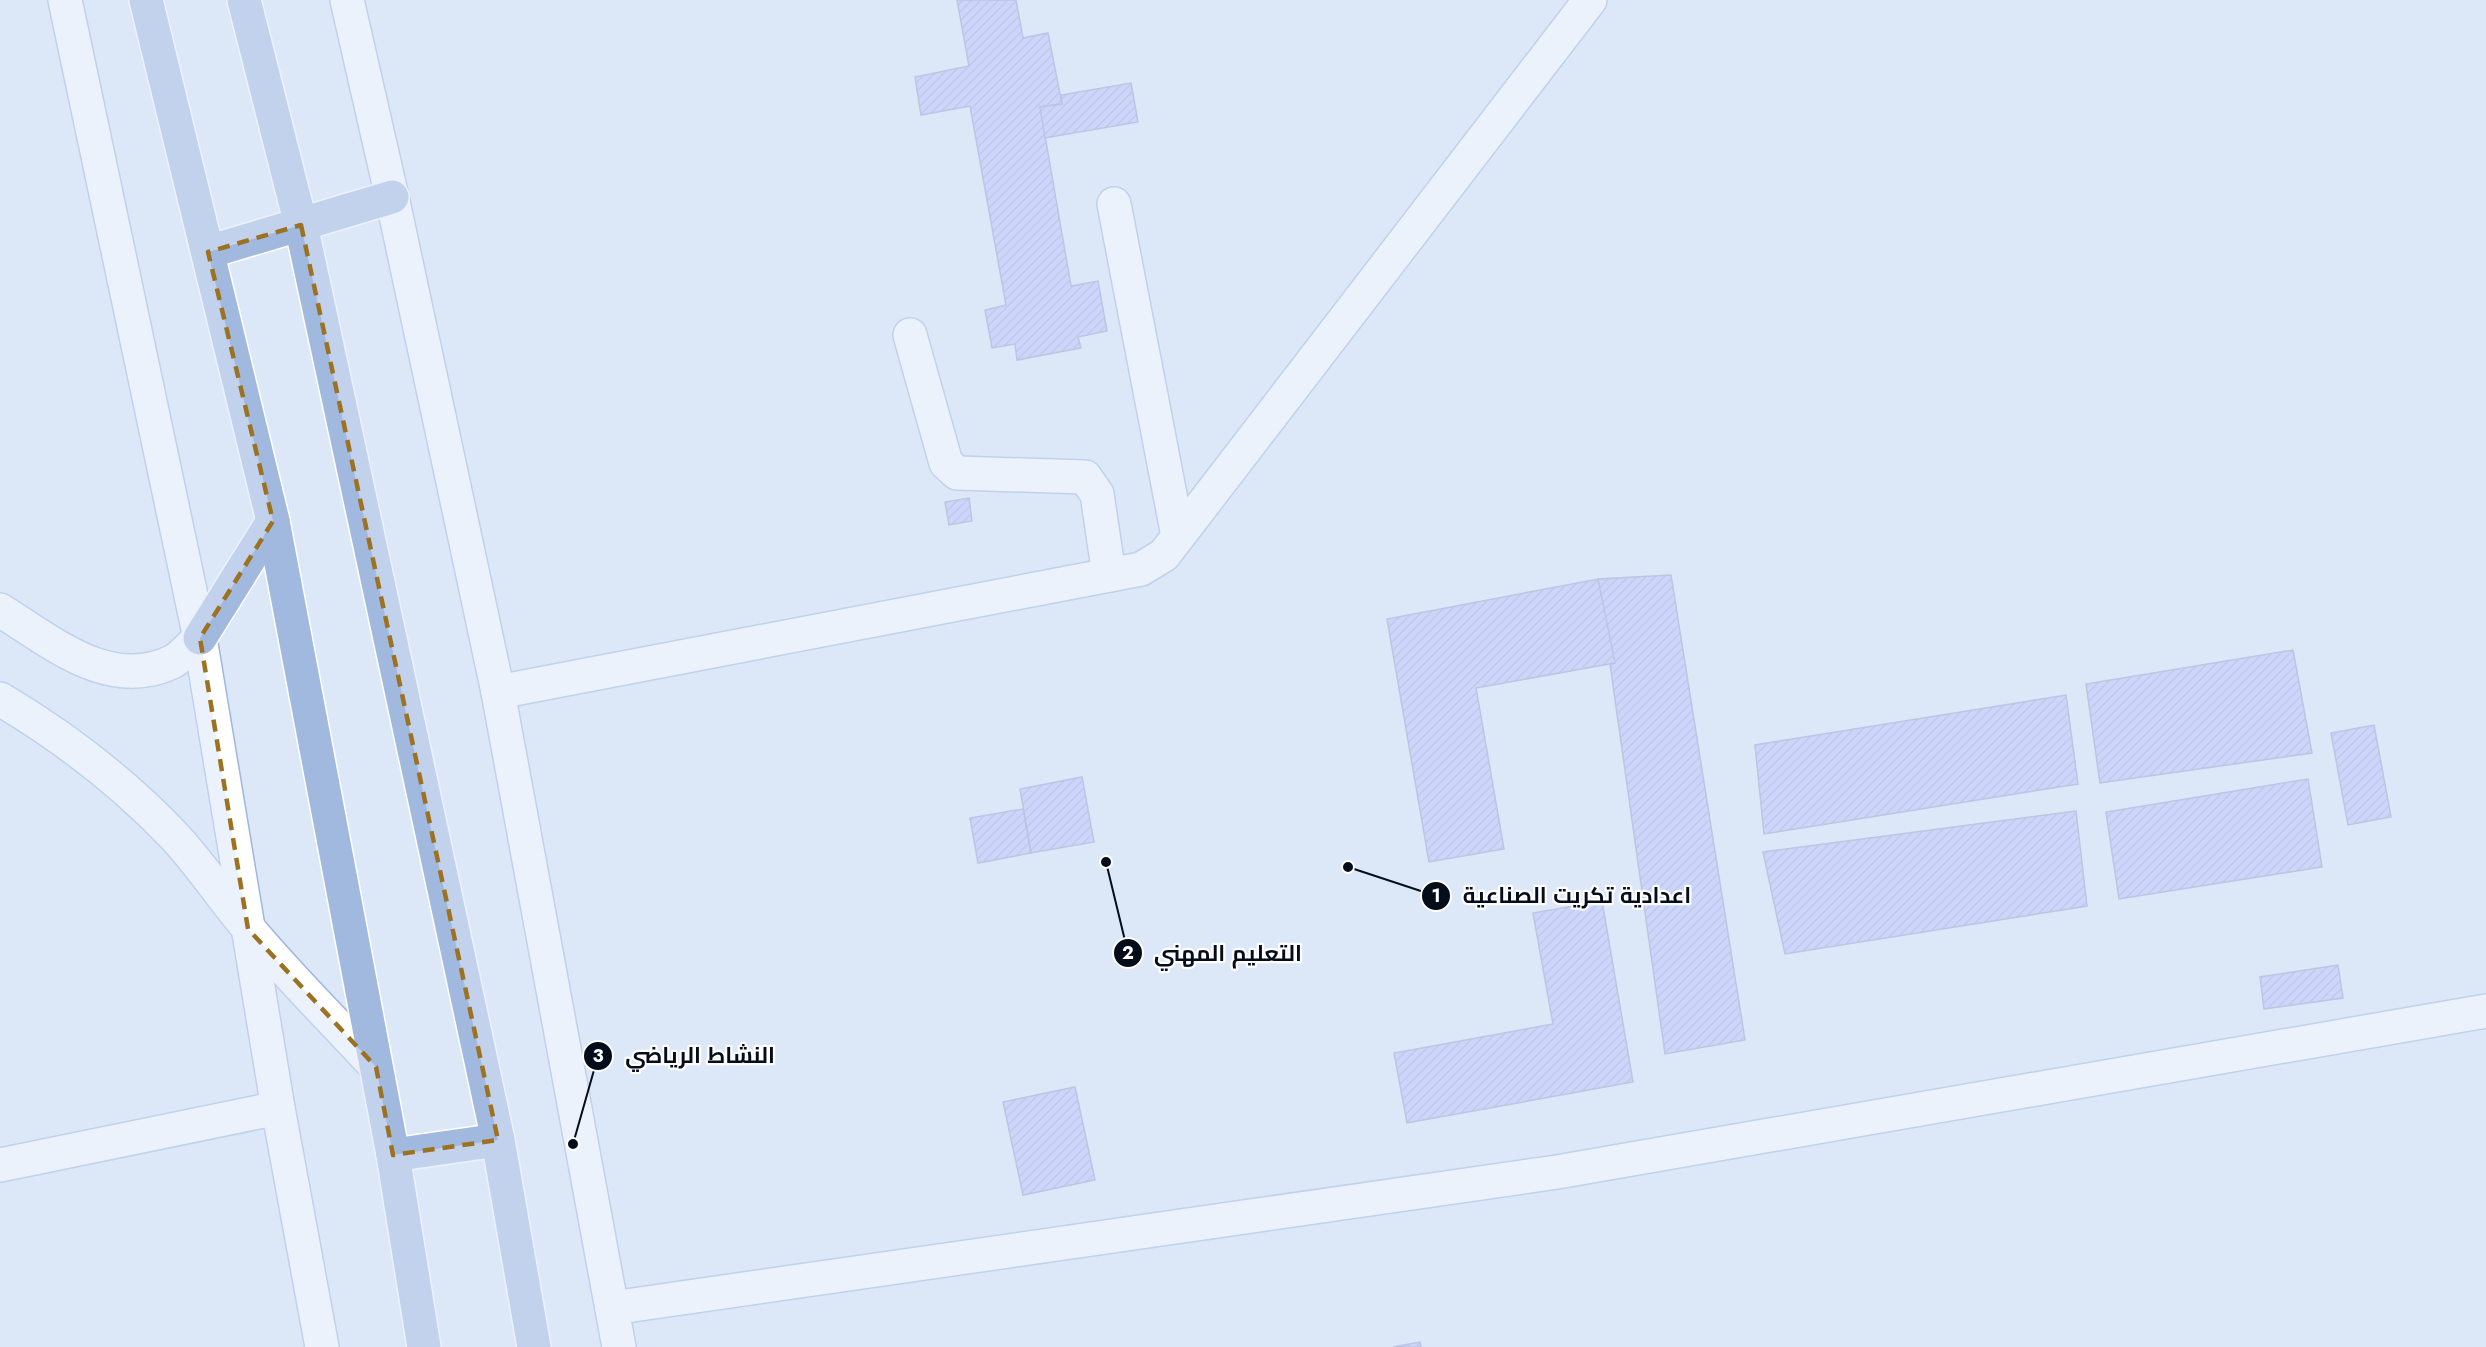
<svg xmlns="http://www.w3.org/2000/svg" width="2486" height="1347" viewBox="0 0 2486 1347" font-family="Jost,Cairo,sans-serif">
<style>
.building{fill:url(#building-hatch);stroke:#979bc7;stroke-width:1.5}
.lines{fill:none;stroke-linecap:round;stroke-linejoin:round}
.minor-casing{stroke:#9eb7df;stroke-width:36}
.major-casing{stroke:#fff;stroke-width:36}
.minor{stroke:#fff;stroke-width:33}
.major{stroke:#a2b9df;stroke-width:33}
.marked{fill:none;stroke:#9c7220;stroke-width:4.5;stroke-dasharray:12 8;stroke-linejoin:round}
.leader{fill:none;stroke:#050c1a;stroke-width:2}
.callout-dot{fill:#050c1a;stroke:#fff;stroke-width:2}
.mark-label{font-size:18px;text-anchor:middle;font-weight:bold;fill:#fff}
.callout-label{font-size:22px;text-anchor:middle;font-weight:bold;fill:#050c1a;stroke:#fff;stroke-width:4.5;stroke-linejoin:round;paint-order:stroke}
</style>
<defs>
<pattern id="building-hatch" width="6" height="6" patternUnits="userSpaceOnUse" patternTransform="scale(1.5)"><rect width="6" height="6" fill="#b9c0fe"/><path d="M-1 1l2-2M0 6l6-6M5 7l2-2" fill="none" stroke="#9ea4d9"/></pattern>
</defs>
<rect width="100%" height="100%" fill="#dce7f8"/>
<g class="building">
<path d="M957,0H1016L1023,38L1048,33L1062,104L1040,107L1071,286L1098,281L1107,331L1078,337L1081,348L1017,360L1015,344L992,348L985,310L1006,305L970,106L921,115L915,77L969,66Z"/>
<path d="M1131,83L1138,122L1045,138L1040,107L1062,104L1061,95Z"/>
<path d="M969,498L972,521L949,525L945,502Z"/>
<path d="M1671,575L1745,1040L1665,1054L1598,579Z"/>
<path d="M1598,579L1615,663L1476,688L1504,849L1429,862L1387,619Z"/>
<path d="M2293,650L2312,753L2100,783L2086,684Z"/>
<path d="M2066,695L2078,784L1764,834L1755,745Z"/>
<path d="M2374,725L2391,817L2348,825L2331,733Z"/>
<path d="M1082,777L1094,842L1031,853L1020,789Z"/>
<path d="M2308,779L2322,867L2119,899L2106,812Z"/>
<path d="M1023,809L1031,853L978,863L970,818Z"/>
<path d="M2076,811L2087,906L1785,954L1763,852Z"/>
<path d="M1602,901L1633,1082L1407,1123L1394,1053L1553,1024L1533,913Z"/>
<path d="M2338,965L2343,998L2264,1009L2260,977Z"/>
<path d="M1075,1087L1095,1180L1023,1195L1003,1102Z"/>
<path d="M1420,1342L1421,1347H1393Z"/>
</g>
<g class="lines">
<g class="minor-casing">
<g id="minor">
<path d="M65,0L200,638L278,1108L322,1347"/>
<path d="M347,0L392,197L498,692L619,1347"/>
<path d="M1114,204L1178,536"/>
<path d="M910,335L946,463L957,473L1085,477L1097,494L1109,575"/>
<path d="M0,610C52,642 109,692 172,662C182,657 191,645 200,638"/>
<path d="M498,692L1141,569L1164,555L1590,0"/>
<path d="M0,699C64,737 124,783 175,837C202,866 223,899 249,929C289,977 334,1021 376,1067"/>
<path d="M0,1165L278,1108"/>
<path d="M612,1308L1557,1172L2486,1011"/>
</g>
</g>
<g class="major-casing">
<g id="major">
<path d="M146,0L273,521L393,1155L424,1347"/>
<path d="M244,0L301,225L498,1140L534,1347"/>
<path d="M208,252L392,197"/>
<path d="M200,638L273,521"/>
<path d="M393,1155L498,1140"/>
</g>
</g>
<use href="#minor" class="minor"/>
<use href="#major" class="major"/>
</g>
<path d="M0 0H2486V1347H0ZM301,225L498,1140L393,1155L376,1067L248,929L200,638L273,521L208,252Z" fill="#dce7f8" fill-opacity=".55" fill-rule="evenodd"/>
<path class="marked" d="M301,225L498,1140L393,1155L376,1067L248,929L200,638L273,521L208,252Z"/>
<path class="leader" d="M1348 867L1436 896M1106 862L1128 953M573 1144L598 1056"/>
<g class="callout-dot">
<circle cx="1348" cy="867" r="6"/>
<circle cx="1106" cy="862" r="6"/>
<circle cx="573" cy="1144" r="6"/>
<circle cx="1436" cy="896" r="15"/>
<circle cx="1128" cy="953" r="15"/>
<circle cx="598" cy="1056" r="15"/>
</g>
<g class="mark-label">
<text x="1436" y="902">1</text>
<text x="1128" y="959">2</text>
<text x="598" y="1062">3</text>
</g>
<g class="callout-label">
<text x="1577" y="903">اعدادية تكريت الصناعية</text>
<text x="1228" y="961">التعليم المهني</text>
<text x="700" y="1063">النشاط الرياضي</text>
</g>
</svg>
